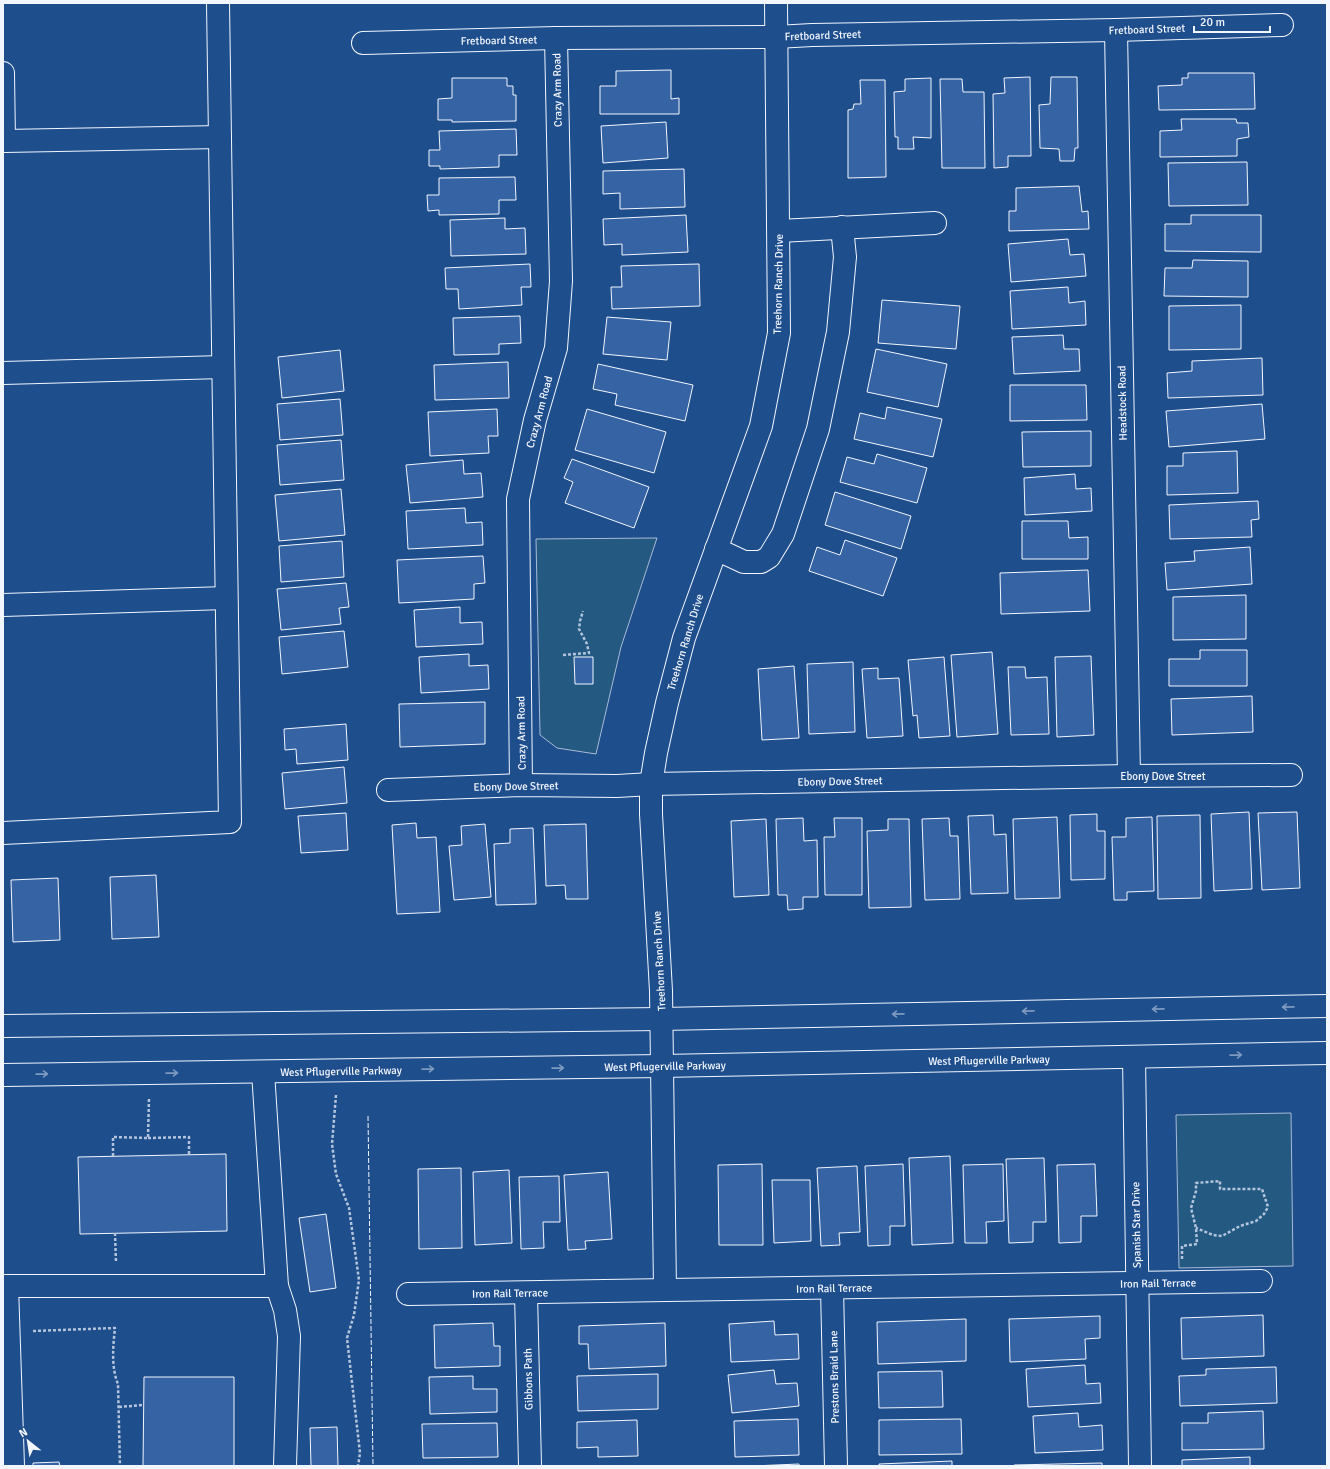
<svg xmlns="http://www.w3.org/2000/svg" width="1330" height="1469" viewBox="0 0 1330 1469" font-family="Signika,sans-serif">
<style>
.green{fill:#245a82;stroke:#a8bbd7}
.building{fill:#3563a3;stroke:#f2f6ff}
.lines{fill:none;stroke-linecap:round;stroke-linejoin:round}
.minor-casing{stroke:#f2f6ff;stroke-width:24}
.major-casing{stroke:#f2f6ff;stroke-width:24}
.path{stroke:#b3c4dc;stroke-width:2.5;stroke-dasharray:3 2;stroke-linecap:butt}
.minor{stroke:#1f4e8c;stroke-width:22}
.major{stroke:#1f4e8c;stroke-width:22}
.fence{stroke:#f2f6ff;stroke-width:1;stroke-dasharray:5 2;stroke-linecap:butt}
.oneway{stroke:#7e9ac0}
.labels{text-anchor:middle;stroke-width:3;stroke-linejoin:round;paint-order:stroke}
.street-label{font-size:11px;fill:#f2f6ff;stroke:#1f4e8c}
</style>
<rect width="100%" height="100%" fill="#1f4e8c"/>
<g class="green">
<path d="M657,538L621,647L596,754L557,748L540,735L536,539Z"/>
<path d="M1291,1113L1293,1266L1179,1268L1176,1115Z"/>
</g>
<g class="building">
<path d="M671,70V99L679,98V114H600V86H616V71Z"/>
<path d="M1188,73H1254L1255,109L1159,110L1158,86L1182,85V78H1188Z"/>
<path d="M1030,77L1031,156H1008V167L994,168L993,94L1005,93L1004,78Z"/>
<path d="M1051,77H1077L1078,148H1075L1074,161H1060L1059,149L1040,148L1039,105L1050,104Z"/>
<path d="M452,78H507V86H513V95H516V121L452,122V120H438V99L452,98Z"/>
<path d="M931,78V138L913,137L914,149H898V137H895L894,92L905,91V79Z"/>
<path d="M940,79H962L963,92H984L985,168H942Z"/>
<path d="M860,80H885L886,177L848,178V110L853,109L854,104H861Z"/>
<path d="M1181,119H1236L1237,123H1248L1249,137L1237,139V156L1160,157V131L1182,130Z"/>
<path d="M666,122L668,158L603,163L601,126Z"/>
<path d="M516,129L517,155H499V167L440,169V166H429V150H440L439,131Z"/>
<path d="M1247,162L1248,205L1169,206L1168,163Z"/>
<path d="M684,169L685,207L620,209V193L603,194V171Z"/>
<path d="M515,177L516,200H499V214L439,215V210L428,211L427,195H439V178Z"/>
<path d="M1079,186L1082,212L1088,211L1089,229L1009,231V211H1016V188Z"/>
<path d="M686,215L688,252L622,255V244L604,245L603,219Z"/>
<path d="M1191,215H1261V252L1165,251V224H1191Z"/>
<path d="M505,218V229L525,228L526,254L451,256L450,220Z"/>
<path d="M1068,239L1070,255L1084,254L1086,276L1011,282L1008,244Z"/>
<path d="M1193,260L1248,261V297L1164,296L1165,268H1192Z"/>
<path d="M530,264L531,287H521L522,305L459,309L458,289H446L445,268Z"/>
<path d="M699,264L700,306L612,309L611,287H622L621,266Z"/>
<path d="M1068,287L1069,303L1085,301L1086,325L1012,329L1010,291Z"/>
<path d="M882,300L960,306L956,349L878,343Z"/>
<path d="M1241,305V349L1169,350V306Z"/>
<path d="M520,316L521,343L499,344V354L454,355L453,318Z"/>
<path d="M607,317L671,322L667,360L603,354Z"/>
<path d="M1063,335L1064,349H1079L1080,371L1014,374L1012,337Z"/>
<path d="M876,349L947,364L938,407L867,392Z"/>
<path d="M340,350L344,391L282,398L278,357Z"/>
<path d="M1262,358L1263,395L1168,398L1167,373L1192,371V361Z"/>
<path d="M508,362L509,398L435,400L434,365Z"/>
<path d="M598,364L693,385L685,421L615,405L617,394L593,389Z"/>
<path d="M1010,385H1086L1087,420L1010,421Z"/>
<path d="M340,399L343,435L280,440L277,404Z"/>
<path d="M1262,404L1265,439L1169,447L1166,411Z"/>
<path d="M887,407L942,419L933,457L854,439L860,413L885,419Z"/>
<path d="M497,409L498,436H488L489,453L430,456L428,412Z"/>
<path d="M587,409L666,432L654,473L575,450Z"/>
<path d="M1091,431V466L1023,467L1022,432Z"/>
<path d="M341,440L344,480L280,485L277,445Z"/>
<path d="M1237,451L1238,493L1167,495V466H1183V453Z"/>
<path d="M877,454L927,468L917,503L840,482L847,457L874,464Z"/>
<path d="M572,459L649,487L634,528L565,503L573,482L564,478Z"/>
<path d="M463,460L464,474L481,473L483,497L410,503L406,465Z"/>
<path d="M1075,474L1076,489L1091,488L1092,511L1025,515L1024,478Z"/>
<path d="M341,489L345,535L279,541L275,495Z"/>
<path d="M835,492L911,516L901,549L825,525Z"/>
<path d="M1258,501L1259,519L1251,520L1252,537L1170,539L1169,505Z"/>
<path d="M465,508L466,523L482,522L483,545L408,549L406,511Z"/>
<path d="M1022,521H1068L1069,538L1088,537V559H1022Z"/>
<path d="M845,540L897,558L883,596L809,571L817,547L840,555Z"/>
<path d="M342,541L344,577L281,582L279,546Z"/>
<path d="M1250,547L1252,584L1167,590L1165,563L1195,561L1194,551Z"/>
<path d="M483,556L485,583L474,584V599L399,603L397,560Z"/>
<path d="M1088,570L1090,611L1001,614L1000,573Z"/>
<path d="M346,583L349,607L339,608L341,624L281,630L277,589Z"/>
<path d="M1246,595V639L1173,640V597Z"/>
<path d="M460,607V623L482,622L483,644L416,647L414,610Z"/>
<path d="M344,631L348,667L282,674L279,637Z"/>
<path d="M1200,650H1247V686H1169V659H1200Z"/>
<path d="M992,652L998,734L957,737L951,655Z"/>
<path d="M469,654V666L488,665L489,689L421,693L419,657Z"/>
<path d="M1091,656L1094,735L1057,737L1055,657Z"/>
<path d="M574,657H593V684H575Z"/>
<path d="M944,657L950,736L919,738L917,715L913,716L908,660Z"/>
<path d="M853,662L855,732L809,734L807,664Z"/>
<path d="M794,666L799,738L762,740L758,669Z"/>
<path d="M1008,667H1025L1026,678L1047,677L1049,734L1011,735Z"/>
<path d="M878,668V679L899,678L903,736L867,738L862,669Z"/>
<path d="M1252,696L1253,732L1172,735L1171,699Z"/>
<path d="M485,702V744L400,747L399,704Z"/>
<path d="M346,724L348,760L297,764L296,749L285,750L284,729Z"/>
<path d="M344,767L347,803L285,809L282,773Z"/>
<path d="M1249,812L1252,889L1214,891L1211,814Z"/>
<path d="M1297,812L1300,888L1262,890L1258,813Z"/>
<path d="M346,813L348,850L301,853L298,816Z"/>
<path d="M1097,814V831H1105V879L1071,880L1070,815Z"/>
<path d="M993,815L994,835L1006,834L1008,893L971,894L968,816Z"/>
<path d="M1200,815L1201,898L1158,899L1157,816Z"/>
<path d="M1057,817L1060,898L1015,899L1013,819Z"/>
<path d="M1152,817L1154,891L1127,892V900H1114L1112,837H1126V818Z"/>
<path d="M803,818L804,841L817,840L818,897H803V909L788,910L787,895H778L776,819Z"/>
<path d="M834,818H862V895H825L824,837H835Z"/>
<path d="M949,818L950,836H958L960,899L925,900L922,819Z"/>
<path d="M766,819L769,895L734,897L731,821Z"/>
<path d="M888,819H909L911,907L869,908L867,831L888,830Z"/>
<path d="M416,823L417,838L436,837L440,912L397,914L392,825Z"/>
<path d="M485,824L491,897L454,900L449,846L462,845L461,826Z"/>
<path d="M586,824L588,899H566L565,885L546,886L544,825Z"/>
<path d="M533,828L536,904L496,905L494,844L510,843V829Z"/>
<path d="M156,875L159,937L112,939L110,877Z"/>
<path d="M58,878L60,940L13,942L11,880Z"/>
<path d="M226,1154L227,1231L80,1234L78,1157Z"/>
<path d="M950,1156L953,1243L912,1245L909,1158Z"/>
<path d="M1044,1158L1046,1222H1033V1242L1009,1243L1006,1159Z"/>
<path d="M762,1164L763,1245H719L718,1165Z"/>
<path d="M903,1164L905,1226H890V1245L868,1246L865,1166Z"/>
<path d="M1003,1164L1004,1221L986,1222L987,1243H965L963,1165Z"/>
<path d="M1095,1164L1097,1216H1081V1242L1059,1243L1057,1165Z"/>
<path d="M857,1166L860,1232L839,1233L840,1245L821,1246L817,1168Z"/>
<path d="M461,1168L462,1248L419,1249L418,1169Z"/>
<path d="M509,1170L512,1243L475,1245L473,1172Z"/>
<path d="M608,1172L612,1239L585,1241L586,1249L568,1250L564,1175Z"/>
<path d="M559,1176L560,1222H543L544,1248L521,1249L519,1177Z"/>
<path d="M772,1180H810L811,1241L774,1243Z"/>
<path d="M326,1214L336,1288L310,1292L299,1218Z"/>
<path d="M1263,1315L1264,1356L1182,1359L1181,1318Z"/>
<path d="M1100,1316V1338L1085,1339L1086,1359L1010,1362L1009,1319Z"/>
<path d="M966,1319V1361L878,1364L877,1322Z"/>
<path d="M774,1321L775,1335L798,1334L799,1359L731,1362L729,1324Z"/>
<path d="M493,1323L494,1346H500V1366L435,1368L434,1325Z"/>
<path d="M665,1323L666,1366L589,1369L588,1344H579V1326Z"/>
<path d="M1085,1365L1086,1384L1100,1383L1101,1403L1028,1407L1026,1369Z"/>
<path d="M1276,1367L1277,1403L1180,1406L1179,1376L1206,1375V1369Z"/>
<path d="M774,1370L776,1384L797,1383L799,1406L732,1413L728,1375Z"/>
<path d="M942,1371L943,1407L879,1408L878,1372Z"/>
<path d="M658,1374V1409L578,1411L577,1376Z"/>
<path d="M473,1376V1389H497V1412L430,1414L429,1377Z"/>
<path d="M144,1377H234V1466H143Z"/>
<path d="M1263,1411L1264,1449L1182,1450V1423H1208V1413Z"/>
<path d="M1078,1413L1079,1427L1102,1425L1103,1450L1035,1453L1033,1416Z"/>
<path d="M798,1419L799,1455L735,1457L734,1421Z"/>
<path d="M961,1419L962,1454L879,1455V1420Z"/>
<path d="M637,1420L638,1456L598,1457V1447L577,1448V1422Z"/>
<path d="M497,1423L498,1457L423,1458L422,1424Z"/>
<path d="M337,1427L338,1466H311L310,1428Z"/>
<path d="M1250,1457V1466H1182V1460Z"/>
<path d="M952,1461V1466H879V1464Z"/>
<path d="M59,1462L60,1466H33V1463Z"/>
<path d="M1102,1463V1466H1014V1465Z"/>
<path d="M799,1464V1466H752Z"/>
</g>
<g class="lines">
<g class="minor-casing">
<g id="minor">
<path d="M1116,30L1129,776"/>
<path d="M363,43L556,38L776,37L812,35L1116,30L1282,25"/>
<path d="M3,73L4,141H3"/>
<path d="M4,141L220,137"/>
<path d="M779,231L935,223"/>
<path d="M3,373L223,367"/>
<path d="M716,549L744,562H761L769,557L783,534L818,429L838,332L845,257L842,227"/>
<path d="M3,605L226,598"/>
<path d="M521,785L518,499L535,420L556,348L561,281L556,38"/>
<path d="M388,790L521,785L617,786L651,784L1129,776L1291,775"/>
<path d="M3,833L230,822L218,3"/>
<path d="M1134,1057L1140,1466"/>
<path d="M263,1072L277,1286"/>
<path d="M3,1286H277L285,1310L289,1336L285,1466"/>
<path d="M7,1286L13,1466"/>
<path d="M832,1288L836,1466"/>
<path d="M665,1290L661,991L651,814V784L656,753L667,703L684,638L761,426L779,333L776,3"/>
<path d="M526,1293L530,1466"/>
<path d="M408,1294L1261,1281"/>
</g>
</g>
<g class="major-casing">
<g id="major">
<path d="M3,1026L661,1019L1327,1006"/>
<path d="M3,1075L662,1066L1327,1053"/>
</g>
</g>
<g class="path">
<path d="M563,655L589,653L587,644L579,629L580,621L583,611"/>
<path d="M336,1095L332,1144L336,1174L349,1208L359,1280L354,1315L347,1338L360,1453L358,1466"/>
<path d="M148,1138L189,1137V1154"/>
<path d="M113,1156V1137L148,1138L149,1098"/>
<path d="M115,1233L116,1263"/>
<path d="M1182,1259V1246L1197,1244L1196,1228L1191,1208L1196,1191V1183L1220,1181V1189H1262L1268,1207L1264,1214L1256,1221L1240,1226L1222,1236L1213,1235L1196,1228"/>
<path d="M33,1331L115,1328C113,1346 111,1367 118,1384L120,1466"/>
<path d="M119,1407L143,1405"/>
</g>
<use href="#minor" class="minor"/>
<use href="#major" class="major"/>
<path class="fence" d="M368,1116L373,1466"/>
</g>
<defs><path id="oneway-shaft" d="M-6 0H5M1.5-3L5.5 0L1.5 3" fill="none" stroke-width="1.6" stroke-linecap="round" stroke-linejoin="round"/></defs>
<g class="oneway">
<use href="#oneway-shaft" transform="translate(1288 1007) rotate(179)"/>
<use href="#oneway-shaft" transform="translate(1158 1009) rotate(179)"/>
<use href="#oneway-shaft" transform="translate(1028 1011) rotate(179)"/>
<use href="#oneway-shaft" transform="translate(898 1014) rotate(179)"/>
<use href="#oneway-shaft" transform="translate(1236 1055) rotate(-1)"/>
<use href="#oneway-shaft" transform="translate(558 1068) rotate(-1)"/>
<use href="#oneway-shaft" transform="translate(428 1069) rotate(-1)"/>
<use href="#oneway-shaft" transform="translate(172 1073) rotate(-1)"/>
<use href="#oneway-shaft" transform="translate(42 1074) rotate(-1)"/>
</g>
<g class="labels">
<g class="street-label">
<text transform="translate(1147 29) rotate(-2)" y="4">Fretboard Street</text>
<text transform="translate(823 35) rotate(-2)" y="4">Fretboard Street</text>
<text transform="translate(499 40) rotate(-1)" y="4">Fretboard Street</text>
<text transform="translate(557 90) rotate(-91)" y="4">Crazy Arm Road</text>
<text transform="translate(778 284) rotate(-89)" y="4">Treehorn Ranch Drive</text>
<text transform="translate(1122 403) rotate(-91)" y="4">Headstock Road</text>
<text transform="translate(539 412) rotate(-75)" y="4">Crazy Arm Road</text>
<text transform="translate(685 642) rotate(-73)" y="4">Treehorn Ranch Drive</text>
<text transform="translate(521 733) rotate(-91)" y="4">Crazy Arm Road</text>
<text x="1163" y="780">Ebony Dove Street</text>
<text transform="translate(840 781) rotate(-1)" y="4">Ebony Dove Street</text>
<text transform="translate(516 786) rotate(-1)" y="4">Ebony Dove Street</text>
<text transform="translate(659 961) rotate(-93)" y="4">Treehorn Ranch Drive</text>
<text transform="translate(989 1060) rotate(-1)" y="4">West Pflugerville Parkway</text>
<text transform="translate(665 1066) rotate(-1)" y="4">West Pflugerville Parkway</text>
<text transform="translate(341 1071) rotate(-1)" y="4">West Pflugerville Parkway</text>
<text transform="translate(1136 1225) rotate(-91)" y="4">Spanish Star Drive</text>
<text transform="translate(1158 1283) rotate(-1)" y="4">Iron Rail Terrace</text>
<text transform="translate(834 1288) rotate(-1)" y="4">Iron Rail Terrace</text>
<text transform="translate(510 1293) rotate(-1)" y="4">Iron Rail Terrace</text>
<text transform="translate(834 1377) rotate(-91)" y="4">Prestons Braid Lane</text>
<text transform="translate(528 1379) rotate(-91)" y="4">Gibbons Path</text>
</g>
</g>
<rect width="1330" height="1469" fill="none" stroke="#f2f6ff" stroke-width="8"/>
<g transform="translate(28 1441) rotate(330)" stroke="#1f4e8c" stroke-width="3" paint-order="stroke">
<path d="M0-3L7 15L0 10L-7 15Z" fill="#f2f6ff"/>
<text y="-6" font-size="11" font-weight="bold" text-anchor="middle" fill="#f2f6ff">N</text>
</g>
<path d="M1194 26v6h76v-6" fill="none" stroke="#f2f6ff" stroke-width="2"/>
<text x="1200" y="26" font-size="12" fill="#f2f6ff" stroke="#1f4e8c" stroke-width="3" paint-order="stroke">20 m</text>
</svg>
